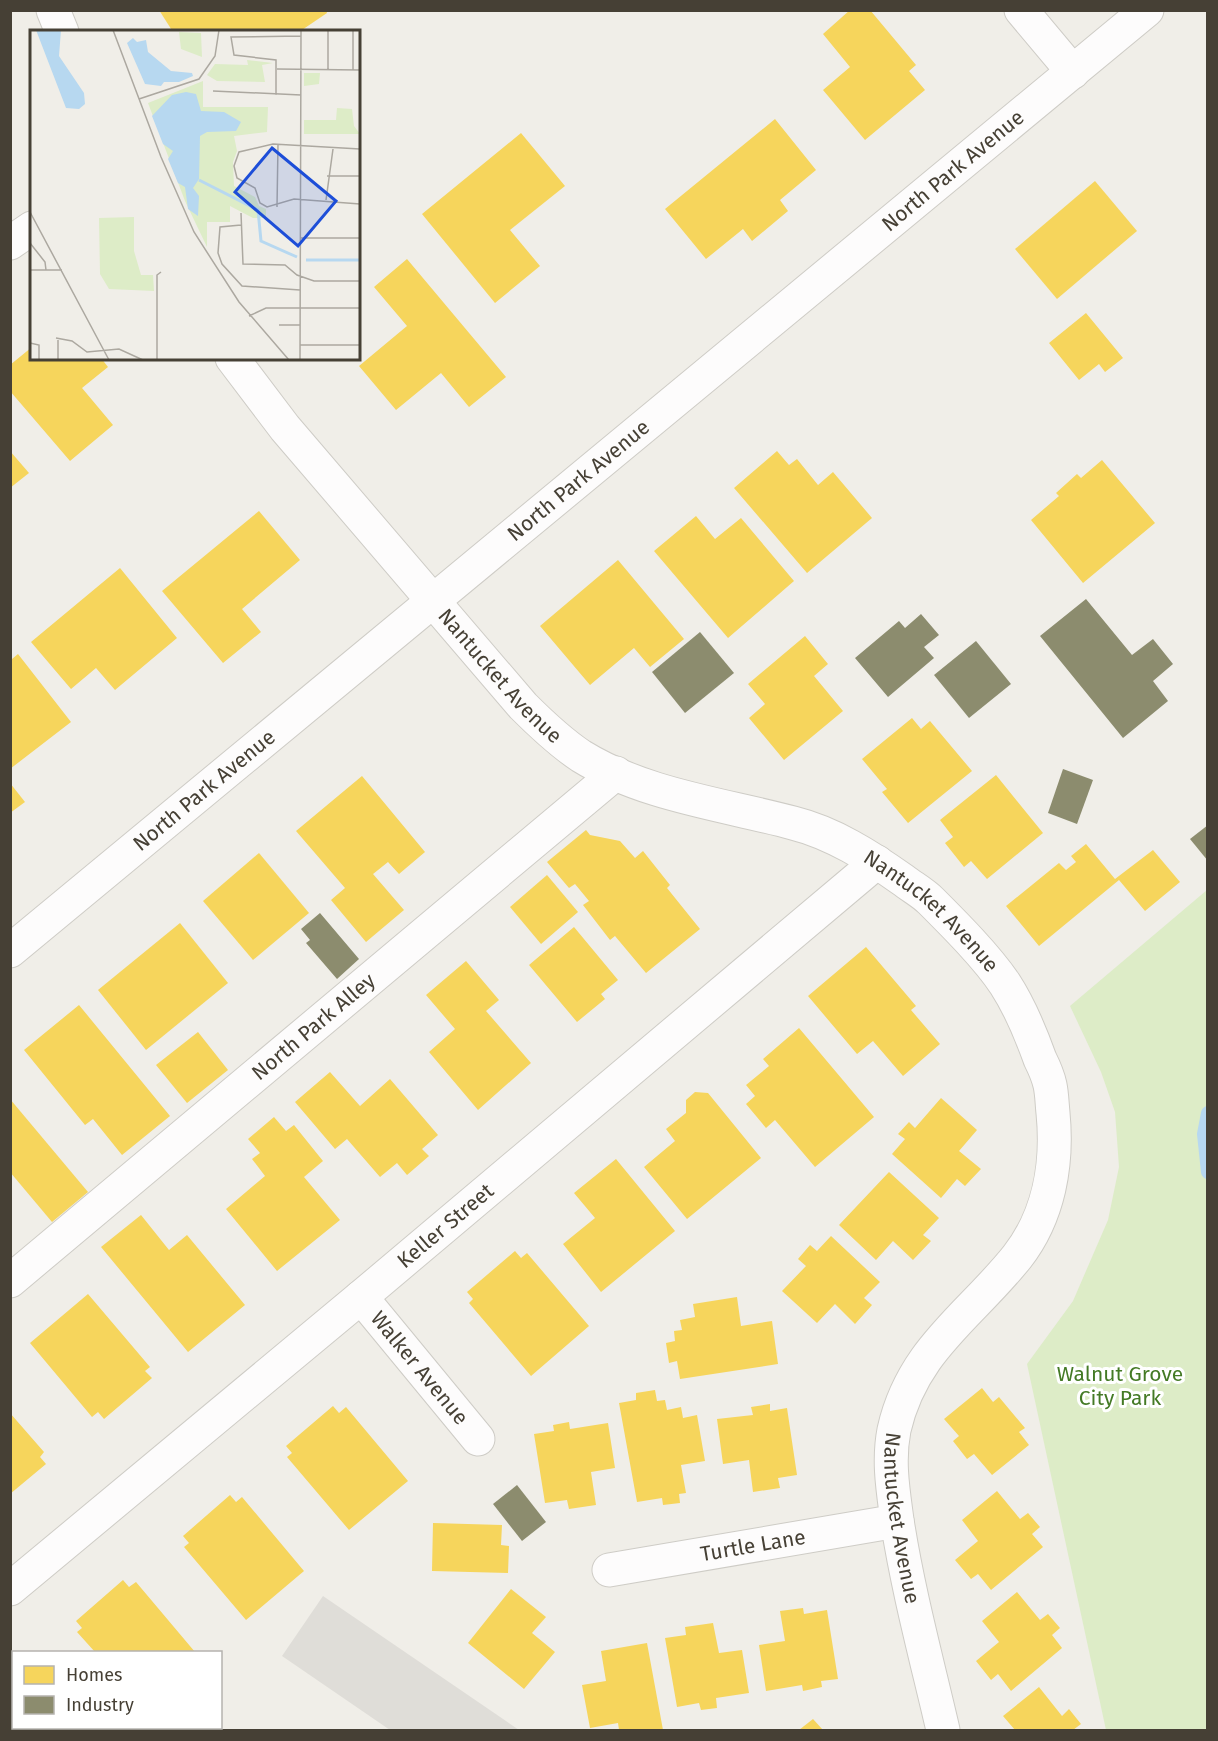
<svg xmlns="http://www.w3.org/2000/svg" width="1218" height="1741" viewBox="0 0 1218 1741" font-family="'Fira Sans',sans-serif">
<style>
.green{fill:#ddecc7}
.parking{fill:#dfddd8}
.homes{fill:#f6d55c}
.industry{fill:#8c8c6e}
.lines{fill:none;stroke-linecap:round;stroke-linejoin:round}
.stream{stroke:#b7d8f0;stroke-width:14}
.minor-casing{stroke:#ceccc6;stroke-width:35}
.minor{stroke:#fdfcfc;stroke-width:33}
.labels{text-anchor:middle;stroke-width:6;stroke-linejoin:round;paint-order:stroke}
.street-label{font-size:21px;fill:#464035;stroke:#fff}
.park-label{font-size:21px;fill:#447a25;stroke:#fff}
.inset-river{fill:none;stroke:#b7d8f0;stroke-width:3}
.inset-road{fill:none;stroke:#aca8a0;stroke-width:1.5}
.view{fill:#1d4ed8;fill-opacity:0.15;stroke:#1d4ed8;stroke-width:3}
.inset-edge{fill:none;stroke:#464035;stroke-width:3}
</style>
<rect width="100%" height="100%" fill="#f0eee8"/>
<path class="green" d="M1207,890V1730H1106L1027,1364L1073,1301L1108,1220L1119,1167L1115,1112L1101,1072L1070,1006Z"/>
<path class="parking" d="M323,1596L519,1730H390L282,1656Z"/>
<g class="homes">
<path d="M159,10H326L327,13L299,32H173Z"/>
<path d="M850,10H870L916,65L909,71L925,90L865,140L823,90L850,67L823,34Z"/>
<path d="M775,119L816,170L780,200L788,211L752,241L743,229L706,259L665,209Z"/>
<path d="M521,133L565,186L510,230L540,266L495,303L422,214Z"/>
<path d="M1095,181L1137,231L1057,299L1015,249Z"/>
<path d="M407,259L506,377L469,407L441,373L396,410L359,366L407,326L374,287Z"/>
<path d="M1086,313L1123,358L1105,372L1099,364L1079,380L1049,343Z"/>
<path d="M32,347V358H101L108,367L82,388L113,425L70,461L10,391V365Z"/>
<path d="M10,451L29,473L10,488Z"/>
<path d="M777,451L789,465L797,459L818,485L833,472L872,518L807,573L734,488Z"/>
<path d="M1102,460L1155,523L1083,583L1031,520L1059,496L1056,493L1077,474L1081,478Z"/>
<path d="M259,511L300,560L242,609L261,632L223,663L162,591Z"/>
<path d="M696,516L715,539L741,518L794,581L728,638L654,551Z"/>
<path d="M618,560L684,639L650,667L634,648L590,685L540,626Z"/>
<path d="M120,568L177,638L115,690L96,668L71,689L31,642Z"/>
<path d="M805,636L828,664L814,676L843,711L784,760L749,718L765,704L748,684Z"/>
<path d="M18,654L71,722L10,769V657L12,659Z"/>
<path d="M912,718L921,729L930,721L972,771L908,823L882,792L887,789L862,759Z"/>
<path d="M996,775L1043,833L987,879L971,861L964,867L945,843L953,837L940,820Z"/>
<path d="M362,776L425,852L399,874L388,862L373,874L404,910L366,942L331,900L345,888L296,831Z"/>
<path d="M10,783L25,802L10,813Z"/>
<path d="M586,830L590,835L620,841L635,858L643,851L670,885L667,888L700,929L646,973L615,936L610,940L583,905L589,901L575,884L569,888L547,862Z"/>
<path d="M1086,844L1115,879L1153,850L1180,882L1145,911L1119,880L1039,946L1006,906L1059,863L1066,870L1076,862L1071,856Z"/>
<path d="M259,853L309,913L253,960L203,901Z"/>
<path d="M547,875L578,912L541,944L510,907Z"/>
<path d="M180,923L228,983L146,1050L98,990Z"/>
<path d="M574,927L618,980L601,994L605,999L577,1022L529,965Z"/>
<path d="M866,947L916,1006L911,1010L940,1044L903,1076L873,1041L857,1054L808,996Z"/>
<path d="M466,961L499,1000L486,1011L531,1063L478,1110L429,1052L455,1029L426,995Z"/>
<path d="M79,1005L170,1116L122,1155L93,1119L85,1125L24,1050Z"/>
<path d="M799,1028L874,1117L815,1167L775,1120L766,1128L746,1104L755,1096L746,1085L769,1066L763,1059Z"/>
<path d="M198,1032L228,1070L187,1103L156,1065Z"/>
<path d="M330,1072L360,1106L390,1079L438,1135L422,1149L429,1156L407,1175L397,1163L380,1177L347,1139L335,1149L295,1102Z"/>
<path d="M695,1092L708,1093L761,1158L687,1219L644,1167L675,1141L666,1129L686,1113V1100Z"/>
<path d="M941,1098L977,1130L959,1151L981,1169L965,1186L957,1179L941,1198L892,1154L905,1139L898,1134L909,1122L915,1128Z"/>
<path d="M10,1099L88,1192L52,1222L10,1172Z"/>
<path d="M274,1117L286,1131L294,1125L323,1161L304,1177L340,1220L277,1271L226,1209L265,1176L252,1159L260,1153L248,1139Z"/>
<path d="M616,1159L675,1231L601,1292L563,1244L595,1218L574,1193Z"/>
<path d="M889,1172L939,1218L923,1235L931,1241L913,1260L893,1241L876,1260L839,1225Z"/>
<path d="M141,1215L169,1250L187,1235L245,1305L188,1352L101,1247Z"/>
<path d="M831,1236L880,1282L864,1298L872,1305L855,1324L835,1304L817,1323L782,1291L806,1266L798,1259L810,1245L817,1251Z"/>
<path d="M515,1251L521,1258L527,1253L589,1326L531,1376L469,1303L473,1299L467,1292Z"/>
<path d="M88,1294L150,1367L145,1371L152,1378L104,1419L98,1412L92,1417L30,1343Z"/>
<path d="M737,1297L741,1326L772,1321L778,1364L680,1379L677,1361L669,1363L666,1343L675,1341L674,1331L682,1330L680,1320L695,1317L693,1304Z"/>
<path d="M982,1388L993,1402L999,1397L1025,1428L1019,1432L1029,1445L992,1475L974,1454L967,1459L953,1441L959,1436L944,1419Z"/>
<path d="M655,1390L657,1401L665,1400L667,1410L681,1407L683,1418L697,1415L705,1461L681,1465L686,1493L679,1494L680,1503L663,1505L662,1498L637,1502L619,1403L636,1400V1393Z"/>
<path d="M770,1404V1411L787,1408L797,1475L778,1478L780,1488L753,1492L749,1460L723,1464L717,1419L753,1415L751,1407Z"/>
<path d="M333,1406L339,1413L346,1407L408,1481L349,1530L287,1457L292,1453L286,1446Z"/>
<path d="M10,1413L44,1452L40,1457L46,1464L10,1494Z"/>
<path d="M569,1422L570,1429L608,1423L615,1468L591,1472L596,1505L569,1509L567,1500L545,1503L534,1434L554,1431L553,1425Z"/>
<path d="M997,1491L1020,1519L1028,1513L1040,1527L1032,1534L1043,1547L991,1590L978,1574L971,1579L955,1560L978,1541L962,1520Z"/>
<path d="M230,1495L236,1502L242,1497L304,1571L246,1620L184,1547L189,1543L183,1536Z"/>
<path d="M433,1523L502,1525L501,1545L509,1546L508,1573L432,1571Z"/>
<path d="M123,1580L129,1587L136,1582L195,1652H95L77,1632L82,1628L76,1621Z"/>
<path d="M511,1589L546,1617L532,1633L555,1652L524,1689L468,1643Z"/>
<path d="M1017,1592L1040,1620L1048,1614L1060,1628L1052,1635L1062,1648L1011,1691L998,1674L991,1680L976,1661L999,1642L982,1621Z"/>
<path d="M803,1608L804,1614L827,1610L838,1679L821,1681L822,1687L803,1691L802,1685L766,1691L759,1645L785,1641L780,1611Z"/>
<path d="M713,1623L719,1653L742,1650L749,1693L716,1698L717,1708L701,1710L699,1703L677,1707L665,1638L686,1635L685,1627Z"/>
<path d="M647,1643L663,1730H619L618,1723L590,1728L582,1685L606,1681L601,1651Z"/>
<path d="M14,1671V1728H100L97,1730H13L10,1727V1673Z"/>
<path d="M1039,1687L1062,1716L1069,1709L1081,1724L1073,1730H1015L1003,1716Z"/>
<path d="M813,1719L823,1730H799Z"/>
</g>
<g class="industry">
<path d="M1086,599L1132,655L1153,639L1173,664L1153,681L1168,701L1123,738L1040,636Z"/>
<path d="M921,614L939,635L924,647L934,658L888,697L855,658L899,621L905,628Z"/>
<path d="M700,632L734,673L685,713L652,672Z"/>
<path d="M976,641L1011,684L969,718L934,675Z"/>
<path d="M1063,769L1093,780L1077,824L1048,813Z"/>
<path d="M1208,825V861L1190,839Z"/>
<path d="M320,913L359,959L337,979L306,943L310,940L301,929Z"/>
<path d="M517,1485L546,1522L522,1541L493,1504Z"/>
</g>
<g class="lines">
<path class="stream" d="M1208,1113L1204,1134L1208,1172"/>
<g class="minor-casing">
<g id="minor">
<path d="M53,10L62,32"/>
<path d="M1021,10L1073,72"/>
<path d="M10,243L32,228"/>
<path id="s1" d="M232,358L285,428L523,706C541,724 560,742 581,756C644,795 722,804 793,823C833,833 869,856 903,880C912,887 923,893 931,901C954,924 987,957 1005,984C1020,1007 1031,1034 1040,1059C1044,1067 1048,1076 1050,1085C1052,1094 1052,1104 1053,1113C1058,1164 1049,1216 1017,1257C969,1317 912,1350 894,1430C888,1461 893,1490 897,1520C908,1591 927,1661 943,1730"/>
<path id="s2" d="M10,951L1147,10"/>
<path id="s3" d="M10,1281L616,773"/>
<path id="s4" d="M361,1297L478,1439"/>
<path id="s5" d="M609,1570L897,1521"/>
<path id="s6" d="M10,1589L361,1297L877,862"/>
</g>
</g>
<use href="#minor" class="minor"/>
</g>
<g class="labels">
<g class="street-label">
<text dy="7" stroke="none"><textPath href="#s2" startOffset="1224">North Park Avenue</textPath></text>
<text dy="7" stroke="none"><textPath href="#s2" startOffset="738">North Park Avenue</textPath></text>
<text dy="7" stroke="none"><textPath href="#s1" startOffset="416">Nantucket Avenue</textPath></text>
<text dy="7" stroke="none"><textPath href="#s2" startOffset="252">North Park Avenue</textPath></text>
<text dy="7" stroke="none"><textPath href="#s1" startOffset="920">Nantucket Avenue</textPath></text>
<text dy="7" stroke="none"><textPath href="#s3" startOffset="396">North Park Alley</textPath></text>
<text dy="7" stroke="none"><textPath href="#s6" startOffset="567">Keller Street</textPath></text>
<text dy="7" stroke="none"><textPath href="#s4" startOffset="92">Walker Avenue</textPath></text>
<text dy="7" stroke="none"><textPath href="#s1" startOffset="1620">Nantucket Avenue</textPath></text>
<text dy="7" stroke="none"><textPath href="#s5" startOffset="146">Turtle Lane</textPath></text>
</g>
<g class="park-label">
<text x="1120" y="1381">Walnut Grove<tspan x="1120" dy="24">City Park</tspan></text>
</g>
</g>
<g transform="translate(30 30)">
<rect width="330" height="330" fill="#f0eee8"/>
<path d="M149,2L171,3L172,27L151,19ZM217,30L243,33L232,35L235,52L187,51L177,45L185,34L218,35ZM274,43H290L289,54L274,56ZM173,51V77H238L237,102L204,106L207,121L203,132L204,156L225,167L229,176L236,179V188H223L200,176V192H177V217L155,171L118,73ZM307,78L322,79L324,96L330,104H274V90H306ZM104,187V221L111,245H123L124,261L79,259L70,244L69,188Z" fill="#ddecc7"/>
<path d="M6,0H31L29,26L54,63L55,74L49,79L36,78ZM103,8L107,12L116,10L118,22L141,41L162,43L163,46L149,52H134L131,56L115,54L97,13ZM156,62L166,64L171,81L194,82L211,92L206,101L177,102L170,106L169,149L163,158L169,166L168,186L158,179L155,157L148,153L138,129L143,121L133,114L122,86L142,65Z" fill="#b7d8f0"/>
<path class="inset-river" d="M169,150L228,180L231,211L267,227M276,230H330"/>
<path class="inset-road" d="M83,0L131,127L164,202L209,272L259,330M247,39L330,40M298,40V0M323,40V0M183,61L271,65M246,65V30L204,25L201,7L271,6M109,69L169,49L185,26L189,0M330,119L243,114L209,122L204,136L207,148L225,158L230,173L237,177L264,169L330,174M297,146H330M296,170L303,119M247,177L248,114M0,182L79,330M211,183L213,234L255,235L267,245L284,251H330M211,195L190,197L188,223L192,234L212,256L270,260M270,208H330M0,213L15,232L16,240M0,240H32M219,286L236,278H330M249,295H270M26,308L42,311L57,322L89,319L113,330M0,313L9,315V330M270,315H330M28,330V310M127,330V245L131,242M270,330L271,0"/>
<path class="view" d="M242,118L306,171L268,216L205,162Z"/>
<rect width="330" height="330" class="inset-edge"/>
</g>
<rect width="1218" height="1741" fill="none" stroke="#464035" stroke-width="24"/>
<rect x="12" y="1651" width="210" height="78" fill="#ffffff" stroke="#b5b3ae" stroke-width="1.5"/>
<rect x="24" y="1666" width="30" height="18" fill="#f6d55c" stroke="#b5b3ae" stroke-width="1.5"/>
<text x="66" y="1681" font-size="18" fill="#464035">Homes</text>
<rect x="24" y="1696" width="30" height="18" fill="#8c8c6e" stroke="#b5b3ae" stroke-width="1.5"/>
<text x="66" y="1711" font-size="18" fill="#464035">Industry</text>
</svg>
